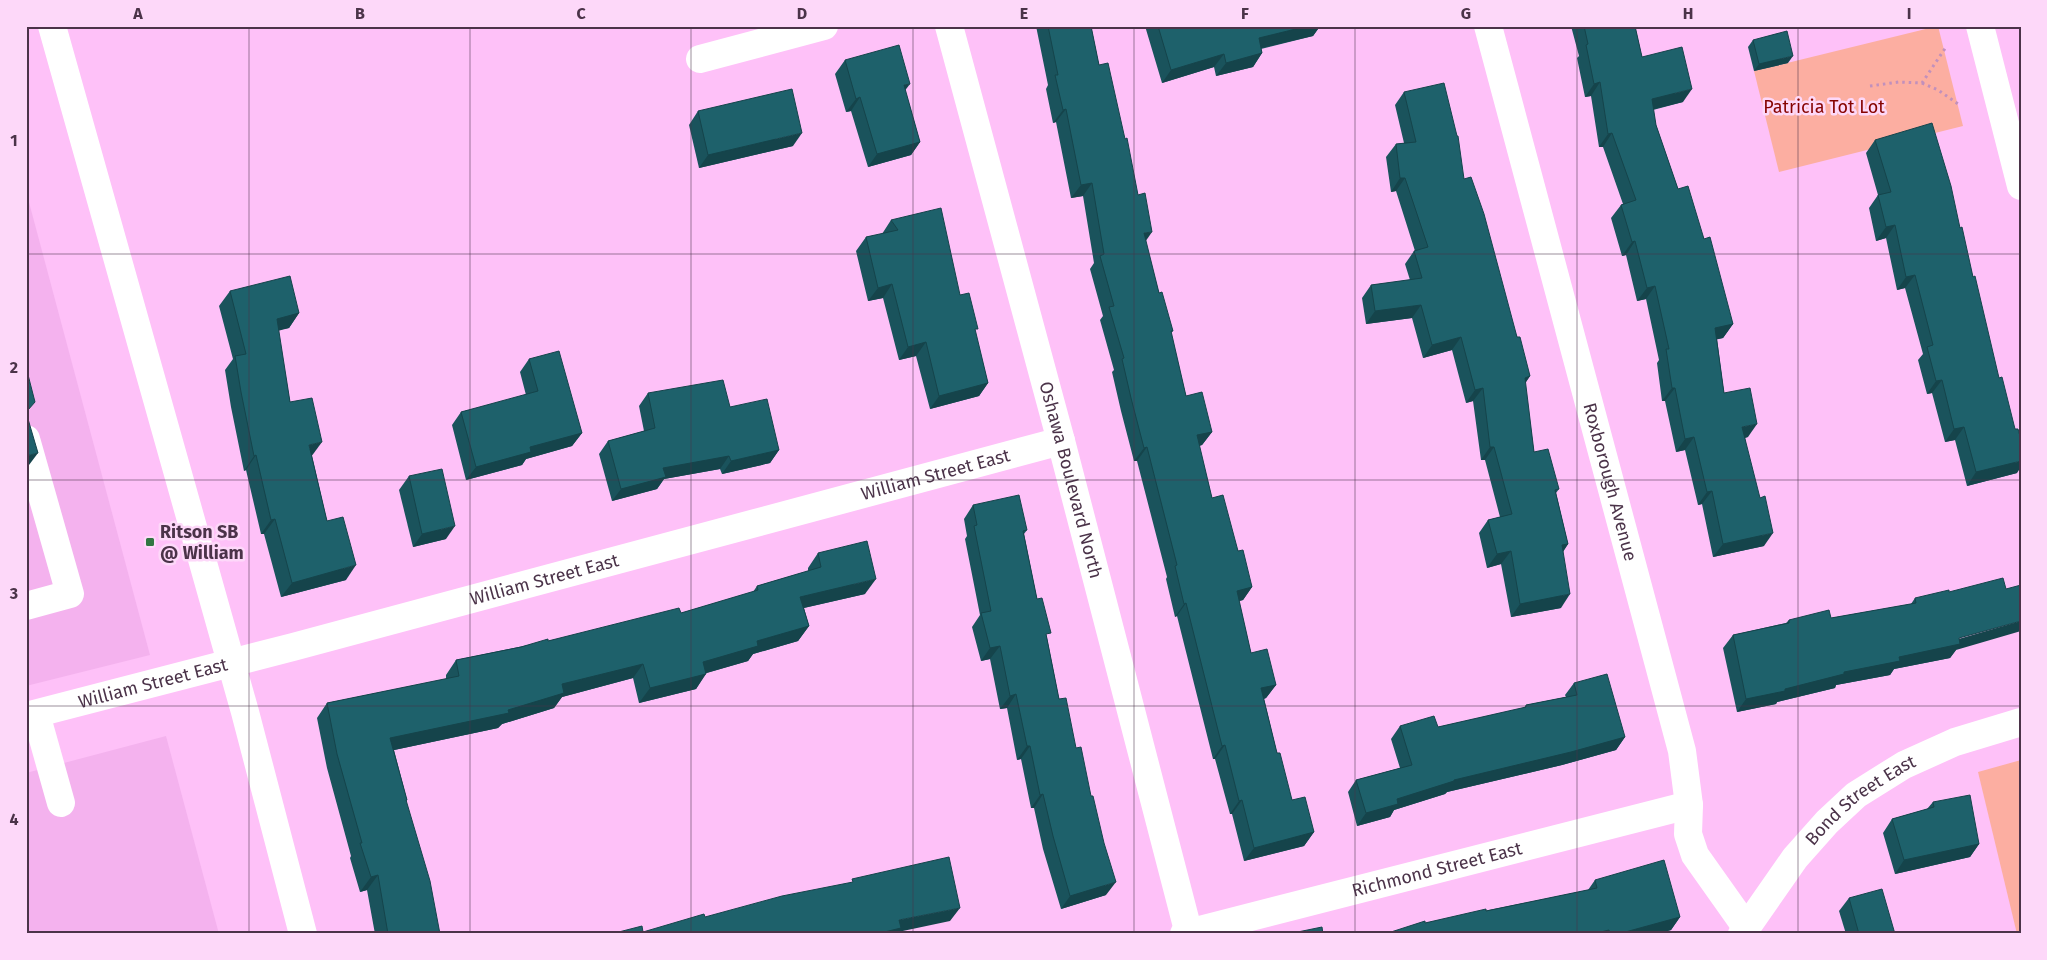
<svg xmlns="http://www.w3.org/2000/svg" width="2047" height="960" viewBox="0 0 2047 960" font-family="'Fira Sans',sans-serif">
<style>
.built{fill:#f4b2ee}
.green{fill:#fcaea1}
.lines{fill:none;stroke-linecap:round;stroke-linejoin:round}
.path{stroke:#c190bc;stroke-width:3;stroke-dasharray:2.5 4;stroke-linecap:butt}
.minor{stroke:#fff;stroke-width:28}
.major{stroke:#fff;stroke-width:28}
.wall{fill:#1a535c}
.shaded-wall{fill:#15444b}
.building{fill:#1e616b;stroke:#15444b}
.grid{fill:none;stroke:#4b3349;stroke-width:1;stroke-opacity:0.55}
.poi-dot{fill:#307642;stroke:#fdd8f9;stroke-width:2}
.labels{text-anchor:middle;stroke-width:5;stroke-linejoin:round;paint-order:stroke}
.park-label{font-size:18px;fill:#860301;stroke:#fdd8f9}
.street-label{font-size:18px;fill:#4b3349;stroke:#fdd8f9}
.poi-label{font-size:18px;font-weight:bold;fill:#4b3349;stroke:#fdd8f9;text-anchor:start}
.neatline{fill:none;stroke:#4b3349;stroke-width:2}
.grid-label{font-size:16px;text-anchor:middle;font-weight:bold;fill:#4b3349}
</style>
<rect width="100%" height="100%" fill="#fec1f8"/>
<g class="built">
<path d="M26,191L150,655L26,686Z"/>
<path d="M166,736L219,934H26V773Z"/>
</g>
<g class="green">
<path d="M1938,26L1963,126L1779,172L1754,71Z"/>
<path d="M2021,760V934H2017L1978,772Z"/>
</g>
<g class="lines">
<g class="path">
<path d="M1922,83L1938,90L1961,106"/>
<path d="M1870,86L1899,82L1922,83L1946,47"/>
</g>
<g class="minor">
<path id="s1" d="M949,26L1061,441L1189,934"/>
<path id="s2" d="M1488,26L1682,751L1689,805L1688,834L1695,855L1746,927"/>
<path d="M1980,26L2021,186"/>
<path d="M700,59L824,26"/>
<path d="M26,439L70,594L26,606"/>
<path d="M36,714L61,803"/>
<path id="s3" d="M26,716L293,647L1061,441"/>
<path id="s4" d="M1184,934L1689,805"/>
</g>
<g class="major">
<path d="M52,26L245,712L303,934"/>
<path id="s5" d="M1742,934L1795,858L1827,822L1856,795L1904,765L1955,742L2021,722"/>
</g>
</g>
<g class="wall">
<path d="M1036,26H1091L1099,65L1159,293L1173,331L1171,333L1186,396L1212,432L1202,445L1199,446L1212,498L1238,551L1252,587L1243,600L1239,601L1251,653L1276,685L1266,698L1264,699L1277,753L1292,800L1314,832L1304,846L1244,861L1232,814H1230L1215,759H1213L1177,616L1175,617L1166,579L1167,577L1137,461H1134L1121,411L1112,372L1114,370L1100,320L1103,316L1090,269L1094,263L1083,196L1071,198L1056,122L1053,123L1046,89L1048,85Z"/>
<path d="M1145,26H1328L1318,29L1313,36L1261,49L1262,53L1253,67L1216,76L1214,67L1162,83Z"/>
<path d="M1571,26H1635L1642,57L1683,102L1653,110L1656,125L1678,189L1704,239L1733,324L1723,338L1717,339L1724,393L1748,437L1745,438L1764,546L1713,557L1702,504L1698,505L1685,450L1676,452L1665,401H1662L1657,363L1659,360L1646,299L1637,301L1626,255L1622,256L1611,218L1621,205L1623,204L1603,147H1599L1591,96L1585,97L1577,58L1579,56Z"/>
<path d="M1753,40L1788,63L1754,71L1748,47Z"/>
<path d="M845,60L905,90L920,142L911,155L868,167L851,111L846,112L835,74Z"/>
<path d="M1404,92L1464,179L1530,376L1525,383L1534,452L1559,489L1556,493L1568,544L1563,552L1561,608L1511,617L1501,564L1487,568L1479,533L1488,520L1500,517L1485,460H1481L1473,401L1466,403L1452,350L1423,358L1412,318L1366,324L1362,298L1371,285L1410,280L1405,264L1414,251H1415L1396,191L1391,192L1386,157L1396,144L1404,143L1395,105Z"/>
<path d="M698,111L793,146L699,168L689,125Z"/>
<path d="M1875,140L1960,228L1973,277L2017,473L1967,486L1955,440L1945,442L1932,393L1927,394L1918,360L1923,354L1905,288L1897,290L1886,238L1876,241L1869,208L1878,195L1866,153Z"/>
<path d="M891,220L960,295L975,332L988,383L979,396L930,409L916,356L899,360L883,298L868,301L856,251L866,237L882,234Z"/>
<path d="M230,291L299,313L289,328L278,330L290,402L312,456L327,521L346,580L281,597L264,534H261L246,470L244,471L231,407L225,370L233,359L219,306Z"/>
<path d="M529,359L582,433L572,446L526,459L522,465L466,480L452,425L461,412L526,395L520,372Z"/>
<path d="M648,393L730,407L779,450L770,463L722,474L720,469L664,479L657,489L612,501L599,454L608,441L644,431L639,406Z"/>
<path d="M409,476L446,539L413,547L399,490Z"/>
<path d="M973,505L1027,530L1024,534L1037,599L1047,638L1059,699L1106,895L1061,909L1043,849L1034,808H1031L1021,759L1017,760L1007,708L1000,709L990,659L981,661L972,627L980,615L965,539L967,536L964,519Z"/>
<path d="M818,553L865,594L804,608L809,626L798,641L753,654L748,661L706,673L696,689L639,703L633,678L562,697L554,708L502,724L498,728L394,750L407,800L406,802L440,934H375L367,890L360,892L350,858L351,856L327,768L317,718L327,703L446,679V675L456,660L681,613L753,592L757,586L808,571V568Z"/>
<path d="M1915,598L1956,650L1950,658L1894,669L1890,675L1836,685L1835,688L1777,702L1776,704L1737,712L1723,648L1733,635L1786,623L1789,620L1831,618L1911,604Z"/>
<path d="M1574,683L1625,737L1616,750L1562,765L1447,792L1445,794L1394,810L1390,817L1357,826L1348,792L1356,780L1400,768L1391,739L1400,726L1438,727L1524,708L1526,705L1566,697L1565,695Z"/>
<path d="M1933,802L1979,844L1970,857L1895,874L1883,833L1892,819L1927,809Z"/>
<path d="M1595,880L1680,917L1671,930L1657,934H1389L1391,932L1425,923L1588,890Z"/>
<path d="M1849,898L1895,934H1846L1839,911Z"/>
</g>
<g class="shaded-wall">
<path d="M1308,26H1328L1318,29L1313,36L1249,51L1259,38Z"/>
<path d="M1853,26H1862L1851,29Z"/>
<path d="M1262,53L1253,67L1216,76L1226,63Z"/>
<path d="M1224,54L1214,67L1162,83L1171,70Z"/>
<path d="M1793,56L1788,63L1754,71L1759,64Z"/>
<path d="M1600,82L1591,96L1585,97L1594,84Z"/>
<path d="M910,84L900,97L904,85Z"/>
<path d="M1692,89L1683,102L1642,112L1652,99Z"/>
<path d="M860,97L851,111L846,112L856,99Z"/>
<path d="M1066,109L1056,122L1053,123L1063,110Z"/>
<path d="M802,133L793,146L699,168L708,155Z"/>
<path d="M1612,133L1603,147H1599L1608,134Z"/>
<path d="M920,142L911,155L868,167L877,154Z"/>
<path d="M1400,178H1405L1396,191L1391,192Z"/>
<path d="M1092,183L1083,196L1071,198L1081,185Z"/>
<path d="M1895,225L1886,238L1876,241L1886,227Z"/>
<path d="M1152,232L1143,245L1144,233Z"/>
<path d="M1635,241L1626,255L1622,256L1632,242Z"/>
<path d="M1915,275L1905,288L1897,290L1906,277Z"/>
<path d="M892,284L883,298L868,301L878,288Z"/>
<path d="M1655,286L1646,299L1637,301L1647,288Z"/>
<path d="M1421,305L1412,318L1366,324L1375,311Z"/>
<path d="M299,313L289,328L266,334L277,319Z"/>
<path d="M1733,324L1723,338L1706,342L1715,328Z"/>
<path d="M1461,337L1452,350L1423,358L1432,345Z"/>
<path d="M926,342L916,356L899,360L908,347Z"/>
<path d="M1530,376L1521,390L1525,378Z"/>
<path d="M1942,380L1932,393L1927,394L1936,381Z"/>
<path d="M988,383L979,396L930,409L939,396Z"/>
<path d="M1483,388L1473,401L1466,403L1475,390Z"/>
<path d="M1672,388H1675L1665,401H1662Z"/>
<path d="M1757,424L1748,437L1733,440L1742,427Z"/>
<path d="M1964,427L1955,440L1945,442L1954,429Z"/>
<path d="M1212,432L1202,445L1188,449L1197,435Z"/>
<path d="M582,433L572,446L526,459L522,465L466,480L476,467L530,447Z"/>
<path d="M1694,437L1685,450L1676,452L1685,439Z"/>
<path d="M322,442L311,457L309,445Z"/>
<path d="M1147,447L1137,461H1134L1144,448Z"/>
<path d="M1490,447H1494L1485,460H1481Z"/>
<path d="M779,450L770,463L722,474L731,461Z"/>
<path d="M38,453L26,469V456Z"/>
<path d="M256,455L246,470L244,471L254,456Z"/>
<path d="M729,456L720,469L664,479L657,489L612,501L621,489L663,468Z"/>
<path d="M2021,461V467L2017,473L1967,486L1976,472Z"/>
<path d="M1712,491L1702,504L1698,505L1707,492Z"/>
<path d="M275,519L264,534H261L271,520Z"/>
<path d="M455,526L446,539L413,547L422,534Z"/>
<path d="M1773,533L1764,546L1713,557L1723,544Z"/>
<path d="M1568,544L1559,557L1562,545Z"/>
<path d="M1511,551L1501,564L1487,568L1497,554Z"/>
<path d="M356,565L346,580L281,597L292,583Z"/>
<path d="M876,579L865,594L790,611L800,597Z"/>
<path d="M1252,587L1243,600L1228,604L1237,591Z"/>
<path d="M1570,594L1561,608L1511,617L1520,604Z"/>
<path d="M1186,603L1177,616L1175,617L1184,604Z"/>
<path d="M2021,621V631L1956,650L1950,658L1894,669L1890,675L1836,685L1835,688L1777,702L1776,704L1737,712L1746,699L1785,689Z"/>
<path d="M809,626L798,641L753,654L748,661L693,677L703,662L757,641Z"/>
<path d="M1000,646L990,659L981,661L990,648Z"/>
<path d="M643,664L633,678L562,697L554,708L502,724L498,728L380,753L390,738L508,710L562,684Z"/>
<path d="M706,674L696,689L639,703L650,688Z"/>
<path d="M1276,685L1266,698L1252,702L1261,688Z"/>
<path d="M1016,694L1007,708L1000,709L1010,696Z"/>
<path d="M1625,737L1616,750L1562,765L1447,792L1445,794L1394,810L1390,817L1357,826L1366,813L1397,799L1454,780Z"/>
<path d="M1225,745L1215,759H1213L1222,746Z"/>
<path d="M1027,746H1030L1021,759L1017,760Z"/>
<path d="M1043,794L1034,808H1031L1040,795Z"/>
<path d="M1242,800L1232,814H1230L1239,801Z"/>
<path d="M1314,832L1304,846L1244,861L1254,848Z"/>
<path d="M1979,844L1970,857L1895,874L1904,860Z"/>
<path d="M378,875L367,890L360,892L371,877Z"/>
<path d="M1116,882L1106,895L1061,909L1070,896Z"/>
<path d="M960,908L950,921L898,932L897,934H876L899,920Z"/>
<path d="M1680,917L1671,930L1657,934H1618Z"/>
<path d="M1609,930L1606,934H1592Z"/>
</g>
<g class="building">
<path d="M1048,26H1091L1099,65L1108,63L1125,139L1127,138L1138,195L1145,193L1152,232L1144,233L1159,293L1162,292L1173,331H1171L1186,396L1202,392L1212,432L1197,435L1212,498L1223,495L1238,551L1243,550L1252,587L1237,591L1251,653L1267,649L1276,685L1261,688L1277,753H1280L1292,800L1305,797L1314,832L1254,848L1242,800L1239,801L1225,745L1222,746L1186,603L1184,604L1175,566L1177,565L1147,447L1144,448L1131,398L1122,359L1124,358L1109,307L1114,306L1100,256L1104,254L1092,183L1081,185L1066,109L1063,110L1055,75H1058Z"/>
<path d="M1158,26H1308L1259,38L1262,53L1226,63L1224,54L1171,70Z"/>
<path d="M1584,26H1635L1642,57L1682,47L1692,89L1652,99L1656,125L1678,189L1688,186L1704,239L1710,237L1733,324L1715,328L1724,393L1750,388L1757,424L1742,427L1760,498L1765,496L1773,533L1723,544L1712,491L1707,492L1694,437L1685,439L1675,388H1672L1666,349H1669L1655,286L1647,288L1635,241L1632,242L1621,205L1636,200L1612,133L1608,134L1600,82L1594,84L1586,45L1588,44Z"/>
<path d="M1787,31L1793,56L1759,64L1753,40Z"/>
<path d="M899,45L910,84L904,85L920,142L877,154L860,97L856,99L845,60Z"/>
<path d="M1444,83L1457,136H1458L1464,179L1471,177L1484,214L1517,337H1520L1530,376L1525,378L1534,452L1548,449L1559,489L1555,490L1568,544L1562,545L1570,594L1520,604L1511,551L1497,554L1488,520L1512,514L1494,447H1490L1483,388L1475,390L1461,337L1432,345L1421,305L1375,311L1371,285L1422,278L1414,251L1428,247L1405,178H1400L1396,144L1416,142L1404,92Z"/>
<path d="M792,89L802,133L708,155L698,111Z"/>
<path d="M1932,123L1951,186L1960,228L1962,227L1973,277L1975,276L1999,378L2002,377L2015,429H2018L2021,440V461L1976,472L1964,427L1954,429L1942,380L1936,381L1927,347L1933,345L1915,275L1906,277L1895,225L1886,227L1878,195L1891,192L1875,140Z"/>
<path d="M941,208L960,295L969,293L978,329H975L988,383L939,396L926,342L908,347L892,284L878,288L866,237L898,230L891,220Z"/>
<path d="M290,276L299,313L277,319L290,402L312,398L322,442L309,445L327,521L343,517L356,565L292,583L275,519L271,520L256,455L254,456L241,392L235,356L246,354L230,291Z"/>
<path d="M559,351L582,433L530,447L531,452L476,467L461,412L538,391L529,359Z"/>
<path d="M26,367L35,402L28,410V419L38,453L26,456Z"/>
<path d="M723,380L730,407L767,399L779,450L731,461L729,456L663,468L666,477L621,489L608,441L655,428L648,393Z"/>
<path d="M442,469L455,526L422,534L409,476Z"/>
<path d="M1019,495L1027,530L1023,531L1037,599L1042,598L1051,633L1046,634L1059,699L1066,698L1076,748L1081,747L1091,796H1093L1104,843L1116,882L1070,896L1053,836L1043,794L1040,795L1030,746H1027L1016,694L1010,696L1000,646L990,648L981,613L991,611L974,526L977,525L973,505Z"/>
<path d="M867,541L876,579L800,597L809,626L757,641L758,646L703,662L706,674L650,688L643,664L562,684L564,693L508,710L509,713L390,738L407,800H406L430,881L440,934H388L378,875L371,877L360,843H362L337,754L327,703L459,676L456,660L521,647L548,639V641L679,608L681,613L758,590L757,586L821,567L818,553Z"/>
<path d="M2003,578L2006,589L2021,585V621L1959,638L1960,644L1899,657L1900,661L1844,672V674L1785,689V691L1746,699L1733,635L1789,623V620L1829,610L1831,618L1916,603L1915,598L1949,590V592Z"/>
<path d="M1607,674L1625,737L1571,752L1454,780V781L1397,799L1398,804L1366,813L1356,780L1412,765L1400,726L1434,716L1438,727L1526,707V705L1577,695L1574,683Z"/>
<path d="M1970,795L1979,844L1904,860L1892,819L1934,807L1933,802Z"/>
<path d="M949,857L960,908L899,920L901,928L876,934H611L642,926L643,932L704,914L705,917L782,896L853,882L852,879Z"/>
<path d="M1664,860L1680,917L1618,934H1610L1609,930L1592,934H1391V932L1425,921V923L1486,909V911L1597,888L1595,880Z"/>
<path d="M1882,889L1895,934H1859L1849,898Z"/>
<path d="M1322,927L1323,934H1288Z"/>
</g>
<path class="grid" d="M249,26V934M470,26V934M691,26V934M913,26V934M1134,26V934M1355,26V934M1577,26V934M1798,26V934M26,254H2021M26,480H2021M26,706H2021"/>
<rect class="poi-dot" x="145" y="537" width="10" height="10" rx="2.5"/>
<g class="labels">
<g class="park-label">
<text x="1824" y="113">Patricia Tot Lot</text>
</g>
<g class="street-label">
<text dy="6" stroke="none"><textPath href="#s3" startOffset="941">William Street East</textPath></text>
<text dy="6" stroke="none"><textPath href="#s1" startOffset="470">Oshawa Boulevard North</textPath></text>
<text dy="6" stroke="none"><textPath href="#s2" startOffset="472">Roxborough Avenue</textPath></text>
<text dy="6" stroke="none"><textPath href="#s3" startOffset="536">William Street East</textPath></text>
<text dy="6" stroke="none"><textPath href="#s3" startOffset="131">William Street East</textPath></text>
<text dy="6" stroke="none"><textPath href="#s5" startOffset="181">Bond Street East</textPath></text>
<text dy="6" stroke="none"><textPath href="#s4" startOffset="261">Richmond Street East</textPath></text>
</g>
<g class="poi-label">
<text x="160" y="538">Ritson SB<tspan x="160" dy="21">@ William</tspan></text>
</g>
</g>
<rect width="2047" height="960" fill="none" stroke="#fdd8f9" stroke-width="55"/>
<rect x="28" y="28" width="1992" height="904" class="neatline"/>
<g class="grid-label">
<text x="138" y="19">A</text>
<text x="360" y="19">B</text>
<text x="581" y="19">C</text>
<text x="802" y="19">D</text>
<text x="1024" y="19">E</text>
<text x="1245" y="19">F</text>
<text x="1466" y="19">G</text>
<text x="1688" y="19">H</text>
<text x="1909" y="19">I</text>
<text x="14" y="146">1</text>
<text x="14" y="373">2</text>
<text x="14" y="599">3</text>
<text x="14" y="825">4</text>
</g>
</svg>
